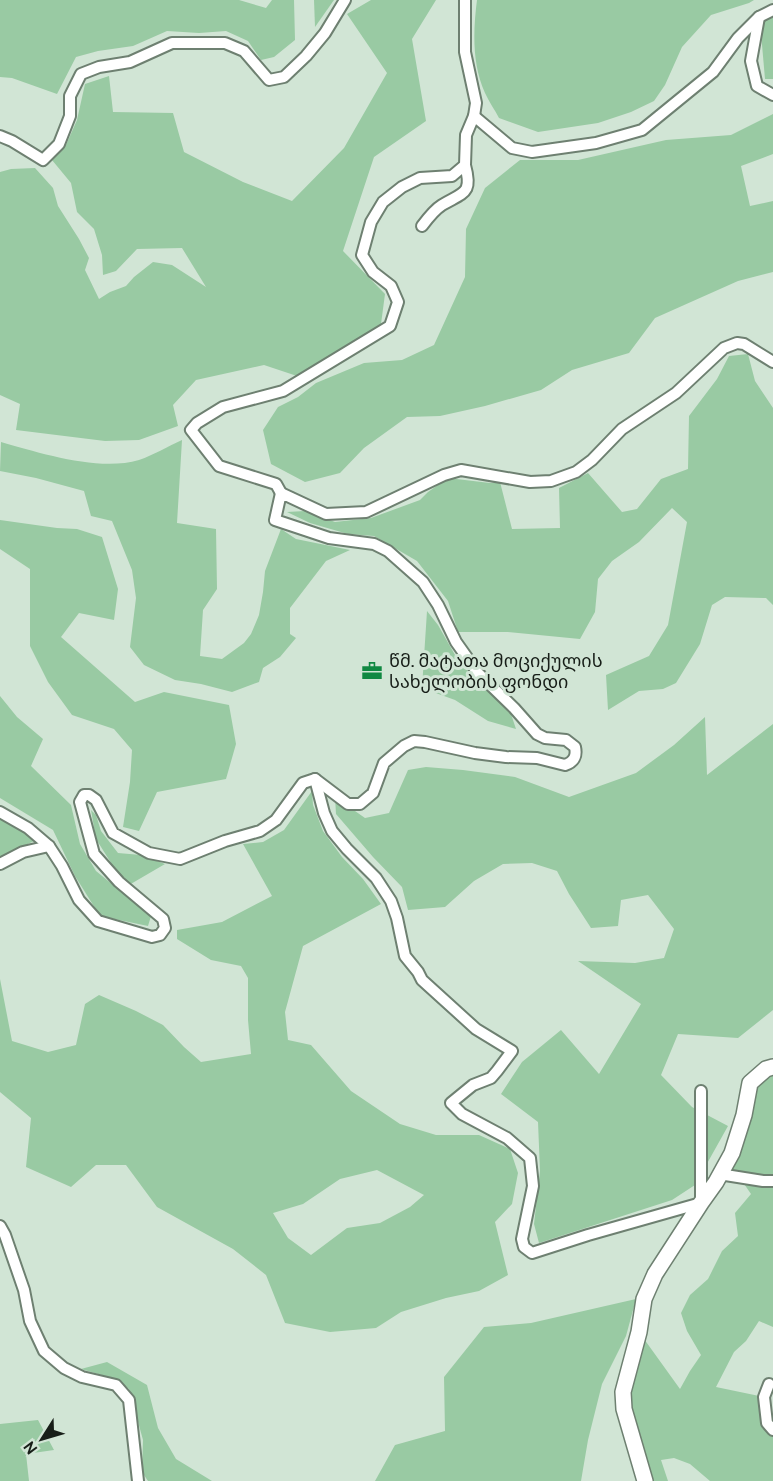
<svg xmlns="http://www.w3.org/2000/svg" width="773" height="1481" viewBox="0 0 773 1481" font-family="Cabin,'Noto Sans Georgian',sans-serif">
<style>
.green{fill:#99caa3;fill-rule:evenodd}
.lines{fill:none;stroke-linecap:round;stroke-linejoin:round}
.street-casing{stroke:#6e8071;stroke-width:14}
.secondary-casing{stroke:#6e8071;stroke-width:18}
.street{stroke:#fff;stroke-width:10}
.secondary{stroke:#fff;stroke-width:15}
.labels{text-anchor:middle;stroke-width:6;stroke-linejoin:round;paint-order:stroke}
.poi-label{font-size:18px;fill:#171e18;stroke:#d1e5d5;text-anchor:start}
</style>
<rect width="100%" height="100%" fill="#d1e5d5"/>
<g class="green">
<path d="M0,0H239L266,8L272,0H294L295,40L274,57L261,60L248,41L226,31L199,33L167,31L133,46L98,51L76,57L57,94L12,78L0,77Z"/>
<path d="M314,0H334L315,27Z"/>
<path d="M371,0H436L412,39L426,121L374,157L343,251L385,294L381,324L333,355L297,376L264,365L196,380L173,405L178,426L139,440L105,441L16,430L20,404L0,395V172L11,169L35,168L53,188L58,206L79,239L89,258L85,270L99,299L110,292L126,286L134,277L153,262L172,265L206,287L182,248L137,249L116,271L103,275L102,255L94,229L77,212L71,183L52,160L66,145L77,120L85,84L109,76L113,112L173,113L184,152L243,182L292,201L344,148L387,73L347,14Z"/>
<path d="M477,0H754L749,3L711,15L682,47L665,85L654,101L631,112L598,123L538,132L499,118C495,110 489,102 485,93C472,64 473,31 477,0Z"/>
<path d="M773,17V79H765L760,22Z"/>
<path d="M773,114V154L741,166L750,206L773,201V272L738,281L655,318L629,353L572,370L541,390L485,406L440,416L407,417L364,448L340,473L305,482L271,464L263,430L278,407L298,397L316,383L364,363L402,360L434,345L465,277L466,229L485,188L520,160H578L666,140L731,135Z"/>
<path d="M748,354L755,381L773,408V605L766,598L725,597L712,605L700,644L676,683L663,689L639,691L608,710L606,675L649,656L668,625L687,522L672,508L639,542L612,561L598,579L595,612L580,639L508,632H458L448,601L417,561L374,536L348,534L310,523L287,512L305,511L335,522L371,518L420,500L428,492L448,478L490,483L500,482L512,529L560,528L559,488L588,473L622,512L637,509L661,479L688,469L689,416L717,379L729,356Z"/>
<path d="M182,440L177,523L216,529L217,589L203,610L200,656L222,659L244,643L251,634L259,615L263,592L265,571L281,529L296,539L350,550L326,561L290,608V634L296,638L280,657L263,668L259,682L232,692L201,684L175,680L144,665L130,647L136,598L132,570L112,521L91,516L84,491L36,478L0,471L1,442C40,453 99,472 139,460C154,455 168,446 182,440Z"/>
<path d="M0,520L57,528L77,529L102,537L118,589L114,620L79,613L61,637L135,702L164,692L229,705L236,744L226,779L157,792L139,831L123,827L130,782L132,750L114,729L72,715L48,682L30,646V569L0,549Z"/>
<path d="M427,611L438,625L459,662L511,714L516,729L488,721L455,700L422,688Z"/>
<path d="M0,696L17,717L43,739L31,766L71,805L80,844L96,871L151,916L148,926L100,916L75,876L53,830L0,798Z"/>
<path d="M705,717L707,775L773,724V1010L738,1038L678,1034L661,1075L692,1107L728,1126L695,1185L672,1200L539,1243L534,1224L540,1171L538,1122L501,1094L522,1062L561,1030L599,1074L641,1004L578,961L635,963L664,958L674,929L648,895L621,900L618,926L591,928L569,894L557,871L532,863L503,864L474,881L445,907L408,910L402,887L373,857L336,814L335,797L365,818L389,813L408,770L426,767L463,770L515,777L569,797L636,773L674,745Z"/>
<path d="M312,791L313,805L323,831L342,857L363,879L381,904L303,946L285,1012L288,1040L311,1045L351,1091L400,1124L436,1135H479L510,1149L518,1173L512,1204L495,1222L508,1275L479,1291L446,1298L401,1312L376,1328L330,1332L285,1323L266,1275L233,1249L157,1207L126,1165H96L71,1187L26,1167L31,1118L0,1092V979L12,1041L48,1052L76,1045L85,1004L99,995L136,1011L163,1025L184,1047L201,1062L251,1054L248,1020V978L241,966L211,960L177,939V930L222,922L272,896L243,844L263,842L284,830ZM377,1170L424,1195L410,1207L380,1223L347,1228L311,1255L288,1238L273,1213L303,1204L340,1179Z"/>
<path d="M91,810L96,815L101,831L118,853L141,855L165,864L129,885L113,866L96,839Z"/>
<path d="M0,814L37,839L32,842L0,857Z"/>
<path d="M773,1071V1327L759,1321L746,1341L734,1352L716,1387L764,1397L773,1430V1481H710L690,1464L674,1458L661,1460L668,1481H645L623,1392L639,1332L680,1389L690,1371L701,1355L687,1331L681,1313L690,1295L708,1279L722,1251L738,1236L735,1213L751,1194L740,1178L719,1174L758,1082Z"/>
<path d="M636,1299L626,1336L602,1384L588,1440L581,1481H375L395,1445L445,1431L444,1377L484,1327L531,1323Z"/>
<path d="M107,1362L147,1385L158,1428L176,1459L212,1481H148L142,1472L143,1440L129,1389L112,1378L81,1369Z"/>
<path d="M38,1420L54,1450L26,1454L29,1481H0V1424Z"/>
</g>
<g class="lines">
<g class="street-casing">
<g id="street">
<path d="M759,17L751,61L757,86L773,95"/>
<path d="M474,116L512,148L532,152L596,143L642,130L713,72L738,38L759,17L773,10"/>
<path d="M0,136L12,141L43,160L59,144L70,116V96L81,74L99,67L130,62L172,43H225L244,51L269,80L284,77L306,56L325,33L345,0"/>
<path d="M422,226C428,218 434,210 442,205C464,192 473,194 465,165"/>
<path d="M281,493L276,484L219,466L191,430L197,423L223,407L283,391L390,326L398,302L391,286L373,272L362,255L371,222L383,202L402,187L420,178L452,176L465,165L466,135L474,116L476,103L465,52V0"/>
<path d="M315,779L324,813L332,831L347,849L376,878L391,901L397,918L405,956L418,972L422,980L476,1029L512,1051L497,1071L491,1078L473,1085L451,1103L462,1114L507,1138L530,1158L533,1186L522,1239L524,1247L532,1253L588,1235L701,1203V1091"/>
<path d="M0,812L28,828L49,846L62,866L79,900L98,921L152,937L160,935L165,928L163,919L119,882L94,854L80,802L84,795H89L96,800L113,833L149,853L180,859L225,841L260,831L276,820L303,783L315,779L348,804H360L373,793L384,763L404,746L414,741L425,742L475,753L506,757L537,758L565,765C574,762 577,756 575,747L566,740L545,738L537,734L514,708L478,673L456,642L438,605L423,582L388,551L374,544L329,538L275,520L281,493L326,514L366,512L444,475L461,470L530,482L551,481L576,472L592,460L622,429L676,393L724,348L737,343L744,344L773,362"/>
<path d="M0,864L23,852L49,846"/>
<path d="M719,1174L763,1181H773"/>
<path d="M0,1226L5,1235L24,1290L30,1321L44,1351L64,1368L82,1377L116,1385L129,1400L138,1481"/>
<path d="M769,1384L764,1397L767,1423L773,1430"/>
</g>
</g>
<g class="secondary-casing">
<path id="secondary" d="M645,1481L624,1409L623,1392L639,1332L644,1299L655,1274L701,1203L716,1182L732,1153L744,1115L750,1083L766,1069L773,1067"/>
</g>
<use href="#street" class="street"/>
<use href="#secondary" class="secondary"/>
</g>
<defs>
<g id="office-bare" transform="scale(1.62)"><path d="M-6-3h4V-5.5h4V-3h4V5H-6ZM-1-4.5V-3h2v-1.5ZM-6 0V1H6V0Z" fill="#108842" stroke="#d1e5d5" stroke-width="2.5" paint-order="stroke"/></g>
</defs>
<g fill-rule="evenodd">
<use href="#office-bare" x="372" y="671"/>
</g>
<g class="labels">
<g class="poi-label">
<text x="389" y="667">წმ. მატათა მოციქულის<tspan x="389" dy="21">სახელობის ფონდი</tspan></text>
</g>
</g>
<g transform="translate(42 1439) rotate(233)" stroke="#d1e5d5" stroke-width="4.5" paint-order="stroke">
<path d="M0-4.5L10 22L0 15L-10 22Z" fill="#171e18"/>
<text y="-9" font-size="16" font-weight="bold" text-anchor="middle" fill="#171e18">N</text>
</g>
</svg>
